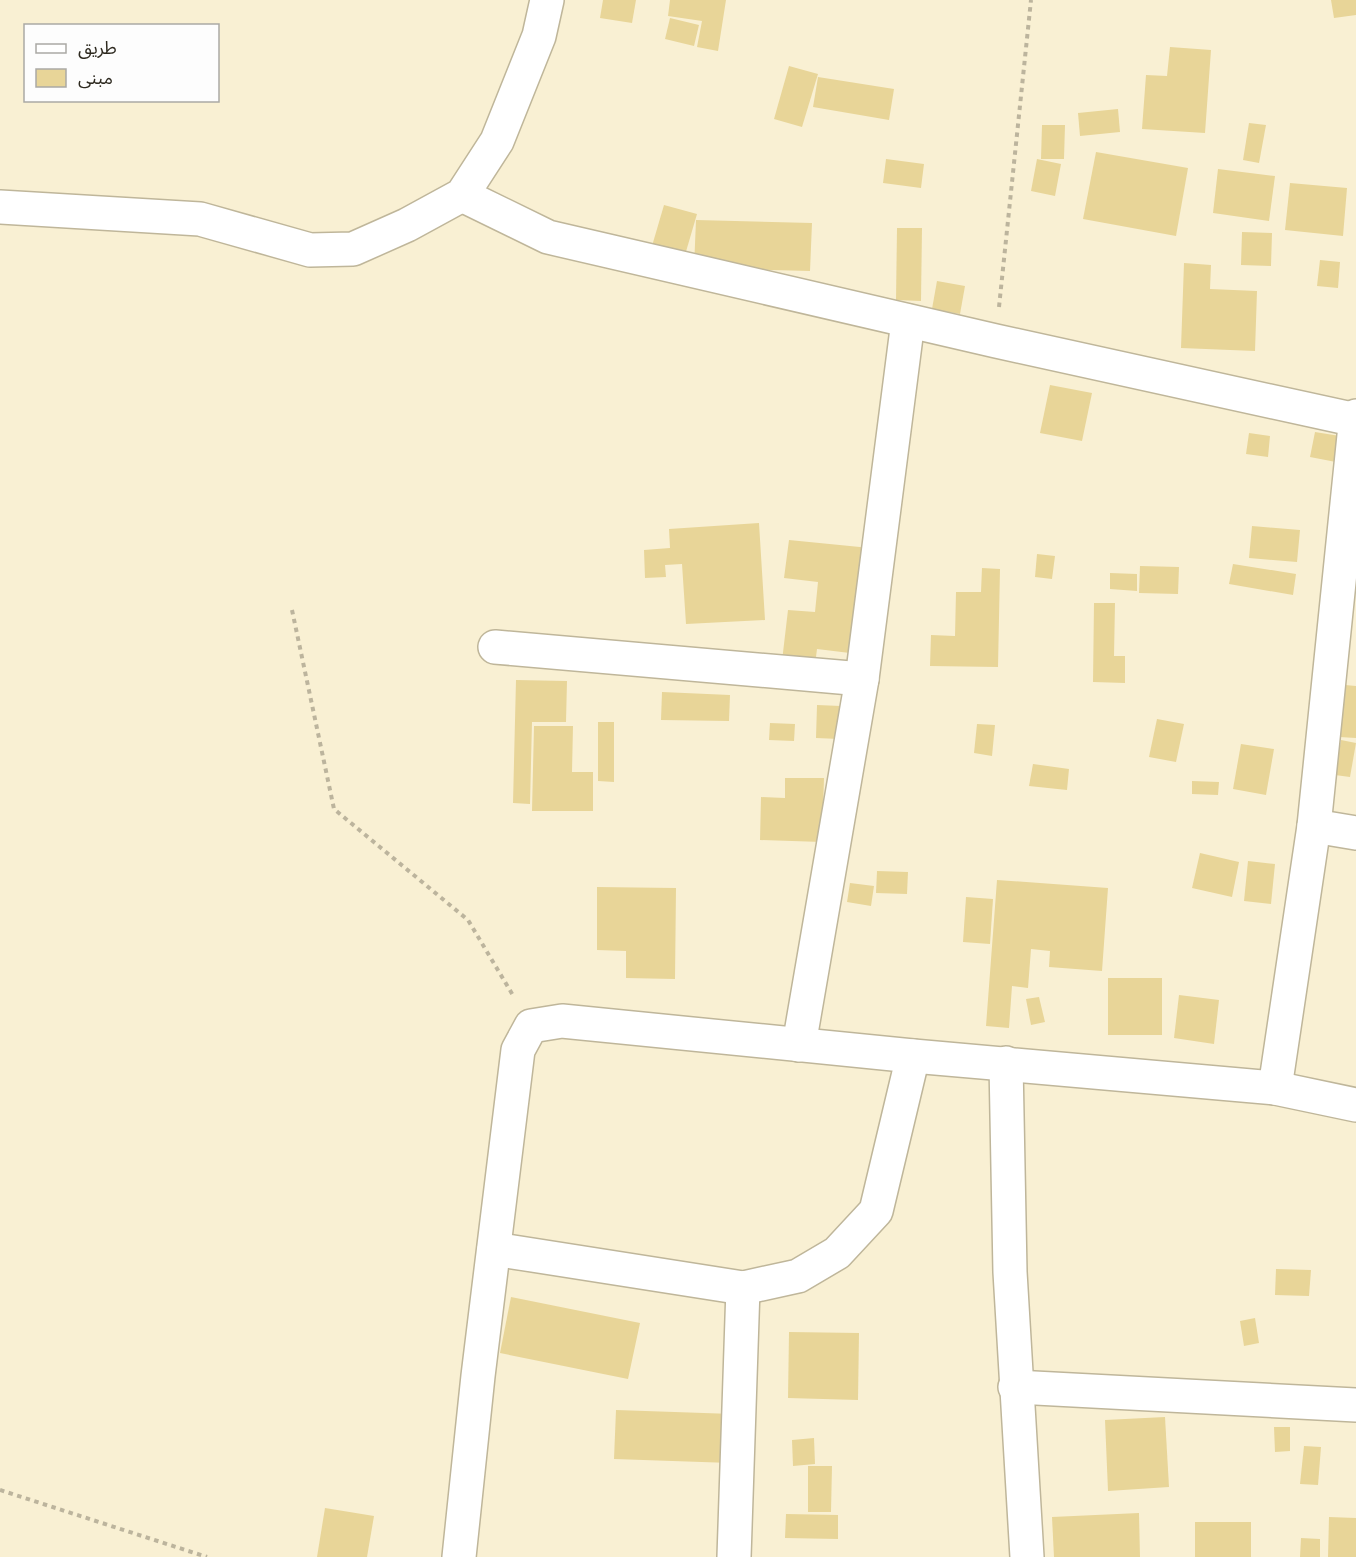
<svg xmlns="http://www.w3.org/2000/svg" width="1356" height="1557" viewBox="0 0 1356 1557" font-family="Bitter,'Noto Sans Arabic',serif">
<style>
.building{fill:#e8d598}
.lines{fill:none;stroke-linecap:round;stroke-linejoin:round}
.street-casing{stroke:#bfb69a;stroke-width:36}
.path{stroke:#bcb49d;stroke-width:4;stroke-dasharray:4.5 4.5;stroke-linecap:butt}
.street{stroke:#fff;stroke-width:33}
</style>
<rect width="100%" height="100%" fill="#f9f0d3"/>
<g class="building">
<path d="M603,0H636L632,23L600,18Z"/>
<path d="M670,0H726L718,51L697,47L702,21L668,16Z"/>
<path d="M1331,0H1356V15L1334,18Z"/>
<path d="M670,18L699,25L694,46L665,39Z"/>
<path d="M1170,47L1211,50L1205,133L1142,129L1146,75L1167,76Z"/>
<path d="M789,66L818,74L802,127L774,119Z"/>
<path d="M818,77L894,89L889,120L813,107Z"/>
<path d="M1118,109L1120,132L1080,136L1078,113Z"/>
<path d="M1249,123L1266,125L1259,163L1243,160Z"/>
<path d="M1042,125H1065L1064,159H1041Z"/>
<path d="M1096,152L1188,168L1176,236L1083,219Z"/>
<path d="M886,159L924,164L921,188L883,183Z"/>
<path d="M1037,159L1061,164L1055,196L1031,191Z"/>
<path d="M1218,169L1275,176L1269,221L1213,213Z"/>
<path d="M1290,183L1347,188L1343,236L1285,230Z"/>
<path d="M664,205L697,214L685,255L652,246Z"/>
<path d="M696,220L812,223L810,271L694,268Z"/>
<path d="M897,228H922L921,301L896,300Z"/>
<path d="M1242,232L1272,233L1271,266L1241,265Z"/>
<path d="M1320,260L1340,262L1338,288L1317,286Z"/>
<path d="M1184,263L1211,265L1210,289L1257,291L1255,351L1181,348Z"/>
<path d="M937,281L965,286L960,314L932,309Z"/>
<path d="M1050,385L1092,393L1082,441L1040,433Z"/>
<path d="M1315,432L1346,437L1341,463L1310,457Z"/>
<path d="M1249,433L1270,436L1268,457L1246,454Z"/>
<path d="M759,523L765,620L686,624L682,564L665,565L666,577L645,578L644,550L670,548L669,529Z"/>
<path d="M1252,526L1300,530L1297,562L1249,558Z"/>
<path d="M789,540L870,548L858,654L817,649L815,665L782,661L788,610L815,612L818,582L784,578Z"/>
<path d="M1037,554L1055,556L1052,579L1035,577Z"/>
<path d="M1233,564L1296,574L1293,595L1229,584Z"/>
<path d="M1140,566L1179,567L1178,594L1139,593Z"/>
<path d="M982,568L1000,569L998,667L930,666L931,635L955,636L956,592H981Z"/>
<path d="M1110,573L1137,574V591L1110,589Z"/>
<path d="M1094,603H1115L1114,656H1125V683L1093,682Z"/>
<path d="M516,680L567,681L566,722H532L530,804L513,803Z"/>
<path d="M1345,685L1356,686V738L1339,737Z"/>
<path d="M662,692L730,695L729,721L661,720Z"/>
<path d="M817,705L841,706L839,739L816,738Z"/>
<path d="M1157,719L1184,724L1176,762L1149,757Z"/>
<path d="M598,722H614V782L598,781Z"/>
<path d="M770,723L795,724L794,741L769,740Z"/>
<path d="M977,724L995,725L992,756L974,753Z"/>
<path d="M534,726H573L572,772H593V811H532Z"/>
<path d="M1341,740L1356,743L1350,777L1335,775Z"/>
<path d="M1241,744L1274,749L1266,795L1233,789Z"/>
<path d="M1033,764L1069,769L1067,790L1029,786Z"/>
<path d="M785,778H824L822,842L760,840L761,797L785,798Z"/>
<path d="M1192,781L1219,782L1218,795L1192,794Z"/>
<path d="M1200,853L1239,862L1232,897L1192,888Z"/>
<path d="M1248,861L1275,864L1271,904L1244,901Z"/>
<path d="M877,871L908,872L907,894L876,893Z"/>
<path d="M997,880L1108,888L1102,971L1049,967L1050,951L1031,949L1028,988L1012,986L1009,1028L986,1026Z"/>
<path d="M850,883L874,886L871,906L847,902Z"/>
<path d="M597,887L676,888L675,979L626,978V951L597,950Z"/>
<path d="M966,897L993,899L990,944L963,942Z"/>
<rect x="1108" y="978" width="54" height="57"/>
<path d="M1179,995L1219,1000L1214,1044L1174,1038Z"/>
<path d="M1039,997L1045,1022L1031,1025L1026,999Z"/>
<path d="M1276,1269L1311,1270L1309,1296L1275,1295Z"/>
<path d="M511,1297L640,1323L628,1379L500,1353Z"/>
<path d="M1255,1318L1259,1343L1244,1346L1240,1321Z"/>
<path d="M789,1332L859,1333L858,1400L788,1398Z"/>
<path d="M616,1410L733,1414L731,1463L614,1459Z"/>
<path d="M1165,1417L1169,1487L1108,1491L1105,1420Z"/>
<path d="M1274,1427H1290V1451L1275,1452Z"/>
<path d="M814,1438L815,1464L793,1466L792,1440Z"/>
<path d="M1304,1446L1321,1447L1318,1485L1300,1484Z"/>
<path d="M808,1466H832L831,1512H808Z"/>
<path d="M325,1508L374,1516L367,1557H317Z"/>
<path d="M1139,1513L1140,1557H1054L1052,1517Z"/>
<path d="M786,1514L838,1515V1539L785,1538Z"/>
<path d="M1329,1517L1356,1518V1557H1328Z"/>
<rect x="1195" y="1522" width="56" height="35"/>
<path d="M1301,1538L1320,1539V1557H1300Z"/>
</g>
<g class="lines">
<g class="street-casing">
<g id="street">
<path d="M462,195L548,237L996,341L1356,420"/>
<path d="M0,207L200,219L310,250L353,249L407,225L462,195L497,141L539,36L547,0"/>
<path d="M495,647L862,679"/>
<path d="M1314,826L1356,833"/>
<path d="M799,1045L862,679L908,321"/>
<path d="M1006,1063L1010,1272L1027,1557"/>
<path d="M1275,1088L1314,826L1356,416"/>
<path d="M494,1249L743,1288L798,1276L837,1253L876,1211L913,1056"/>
<path d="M1015,1387L1356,1405"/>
<path d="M459,1557L478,1376L518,1050L531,1026L562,1021L913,1056L1275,1088L1356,1105"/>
<path d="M734,1557L743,1288"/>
</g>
</g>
<g class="path">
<path d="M999,307L1031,0"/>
<path d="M292,610L334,809L468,920L514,997"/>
<path d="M0,1490L207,1557"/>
</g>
<use href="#street" class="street"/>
</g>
<rect x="24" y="24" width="195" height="78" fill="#fdfdfd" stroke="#aaa9a5" stroke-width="1.5"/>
<rect x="36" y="44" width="30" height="9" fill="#ffffff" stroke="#aaa9a5" stroke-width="1.5"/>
<text x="78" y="54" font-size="18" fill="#2e2a20">طريق</text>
<rect x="36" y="69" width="30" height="18" fill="#e8d598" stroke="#aaa9a5" stroke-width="1.5"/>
<text x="78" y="84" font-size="18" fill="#2e2a20">مبنى</text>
</svg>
